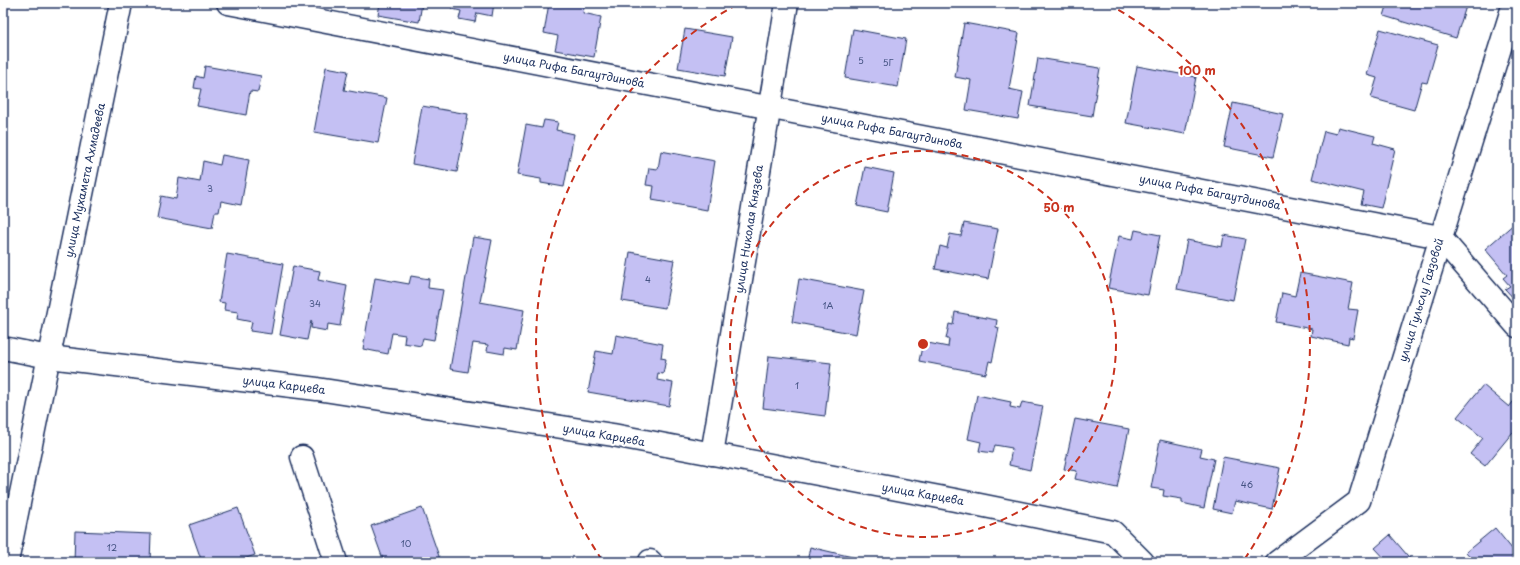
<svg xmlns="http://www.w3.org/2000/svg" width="1520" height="565" viewBox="0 0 1520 565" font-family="'Playpen Sans',sans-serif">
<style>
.building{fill:#c4c0f3;stroke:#1b2f5e}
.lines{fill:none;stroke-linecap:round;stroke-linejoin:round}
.minor-casing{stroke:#1b2f5e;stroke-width:25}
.minor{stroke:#fff;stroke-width:22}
.ring{fill:none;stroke:#c8321e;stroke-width:2;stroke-dasharray:7 5}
.labels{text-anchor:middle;stroke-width:4;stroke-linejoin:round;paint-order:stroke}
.number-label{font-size:9px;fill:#455383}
.street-label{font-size:11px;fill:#1b2f5e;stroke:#fff}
.centre{fill:#c8321e;stroke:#fff;stroke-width:2}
.ring-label{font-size:12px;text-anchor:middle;font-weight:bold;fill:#c8321e;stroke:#fff;stroke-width:4;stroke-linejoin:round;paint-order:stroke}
</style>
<rect width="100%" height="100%" fill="#fff"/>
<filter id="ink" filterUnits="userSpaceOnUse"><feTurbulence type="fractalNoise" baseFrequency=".025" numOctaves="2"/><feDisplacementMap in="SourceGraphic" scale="8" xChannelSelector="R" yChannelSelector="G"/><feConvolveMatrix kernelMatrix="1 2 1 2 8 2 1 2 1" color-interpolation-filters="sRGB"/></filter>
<g filter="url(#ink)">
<g class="building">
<path d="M380,3H422L419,22L378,15Z"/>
<path d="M453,3H494L492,16L477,13L475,22L459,19L461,11L452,9Z"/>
<path d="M549,3H585L583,13L601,17L594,57L555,50L558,36L544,33Z"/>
<path d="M1388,3H1467L1456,38L1384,16Z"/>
<path d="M964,23L1019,33L1009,89L1023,92L1018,119L966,110L971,80L955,77Z"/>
<path d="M685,29L732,37L725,76L678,68Z"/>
<path d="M853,29L906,39L898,87L845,78Z"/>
<path d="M1380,29L1438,45L1427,83L1422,82L1414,110L1371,98L1377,78L1367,75Z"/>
<path d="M1038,58L1100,68L1092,116L1030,106Z"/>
<path d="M205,66L261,76L258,92L250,91L246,115L197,106L201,89L194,88L196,76L203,78Z"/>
<path d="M1137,66L1196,77L1185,134L1126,123Z"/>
<path d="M326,67L348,71L344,90L387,98L378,143L314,132Z"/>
<path d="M1233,103L1283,114L1273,157L1224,147Z"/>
<path d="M422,106L468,114L457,172L412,164Z"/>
<path d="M544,120L558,122L556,130L574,134L564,187L541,183V179L517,175L526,125L542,128Z"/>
<path d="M1338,127L1375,136L1373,143L1395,149L1381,208L1361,204L1364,192L1312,179L1324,131L1336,134Z"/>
<path d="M661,151L715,161L707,210L652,200L654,186L646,185L649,168L658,169Z"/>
<path d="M222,155L249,160L241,205L221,201L219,212H215L212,228L157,218L161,196L176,199L179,178L200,182L203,161L220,165Z"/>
<path d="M865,167L894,173L887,212L857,206Z"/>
<path d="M1516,222L1517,224V300L1516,301L1505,289L1510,286L1503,278L1507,275L1485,249Z"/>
<path d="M964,223L998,229L988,279L935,269L940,246L947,248L950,234L961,236Z"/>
<path d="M1135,230L1160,235L1148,295L1108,288L1119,236L1133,239Z"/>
<path d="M1224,235L1245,239L1233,300L1177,289L1187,240L1222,247Z"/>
<path d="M473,237L492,240L480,302L524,310L517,350L505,348L504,354L487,351L488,345L473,343L468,372L450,369Z"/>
<path d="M630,252L674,260L665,308L622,301Z"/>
<path d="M227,254L283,264L271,334L250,331L252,322L237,319L238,312L224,310L225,303L219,302Z"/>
<path d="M293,266L320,271L318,280L347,286L340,326L328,324L327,331L311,328L312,321H311L307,340L280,335Z"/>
<path d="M1300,273L1353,283L1348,309L1358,310L1353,338L1349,337L1348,344L1311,336L1312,329L1276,322L1282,293L1295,296Z"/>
<path d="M411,276L429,279L428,288L443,290L434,340L423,338L421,346L404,343L405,335L392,333L388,354L363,349L375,278L409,284Z"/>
<path d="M799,279L864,291L856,334L792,322Z"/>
<path d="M955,312L997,320L996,327L999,328L992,362L989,361L986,374L919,361L923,342L948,347L949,339H946L949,324L953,325Z"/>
<path d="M616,335L663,344L661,358L666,359L663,374L658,373L657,380L673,383L669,406L588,392L596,351L613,354Z"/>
<path d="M769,356L831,363L825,416L763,408Z"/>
<path d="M1483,385L1509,407L1517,397V427L1485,466L1470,454L1483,438L1457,417Z"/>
<path d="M977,395L1011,402L1010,407L1020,409L1022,402L1043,406L1030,470L1009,465L1012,448L995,445L993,453L979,451L981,442L968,439Z"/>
<path d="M1075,419L1129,429L1117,488L1075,479L1077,471L1064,469Z"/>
<path d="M1160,440L1202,449L1200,456L1214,459L1204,508L1182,503V499L1163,496L1164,490L1151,488Z"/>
<path d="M1223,457L1280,468L1272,509L1235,501L1232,513L1213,509Z"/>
<path d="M238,508L255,555L235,562H202L189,525Z"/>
<path d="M422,508L441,562H384L371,526Z"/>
<path d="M1495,528L1517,555V562H1475L1466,552Z"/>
<path d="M75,531L151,534L150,562H74Z"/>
<path d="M1390,535L1413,562H1388L1375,548Z"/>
<path d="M810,547L865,560V562H807Z"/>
</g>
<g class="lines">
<g class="minor-casing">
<g id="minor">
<path d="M228,3L1440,237L1517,326"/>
<path d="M3,348L49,357L317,389L613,435L955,500L1113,532L1143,562"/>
<path d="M712,454L787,3"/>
<path d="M302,457L336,562"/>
<path d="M650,561L651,562"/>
<path d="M7,562L121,3"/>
<path d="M1277,562L1359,501L1514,3"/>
</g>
</g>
<use href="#minor" class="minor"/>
</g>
</g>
<g class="ring">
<circle cx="923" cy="344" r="193"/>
<path d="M602 560A387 387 0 0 1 738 4M1108 4A387 387 0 0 1 1244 560"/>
</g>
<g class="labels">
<g class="number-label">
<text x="861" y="64">5</text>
<text x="888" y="66">5Г</text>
<text x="210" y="192">3</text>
<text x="648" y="283">4</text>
<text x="315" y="307">34</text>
<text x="828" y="309">1А</text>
<text x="797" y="389">1</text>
<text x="1247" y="488">46</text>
<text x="406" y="547">10</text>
<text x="112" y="551">12</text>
</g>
<g class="street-label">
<text transform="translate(574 70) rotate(11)" y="4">улица Рифа Багаутдинова</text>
<text transform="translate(892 131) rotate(11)" y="4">улица Рифа Багаутдинова</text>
<text transform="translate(85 180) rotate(-78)" y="4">улица Мухамета Ахмадеева</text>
<text transform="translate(1210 192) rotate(11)" y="4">улица Рифа Багаутдинова</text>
<text transform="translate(749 229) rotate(-81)" y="4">улица Николая Князева</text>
<text transform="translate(1421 300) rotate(-73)" y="4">улица Гульслу Гаязовой</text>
<text transform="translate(284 385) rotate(7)" y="4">улица Карцева</text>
<text transform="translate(604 435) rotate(10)" y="4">улица Карцева</text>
<text transform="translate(923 494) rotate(10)" y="4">улица Карцева</text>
</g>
</g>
<circle cx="923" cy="344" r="6" class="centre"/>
<g class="ring-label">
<text x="1197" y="75">100 m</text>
<text x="1059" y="212">50 m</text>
</g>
<rect width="1520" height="565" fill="none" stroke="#fff" stroke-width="16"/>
<rect x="8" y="8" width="1504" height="549" fill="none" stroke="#1b2f5e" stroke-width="1.5" filter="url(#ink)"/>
</svg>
